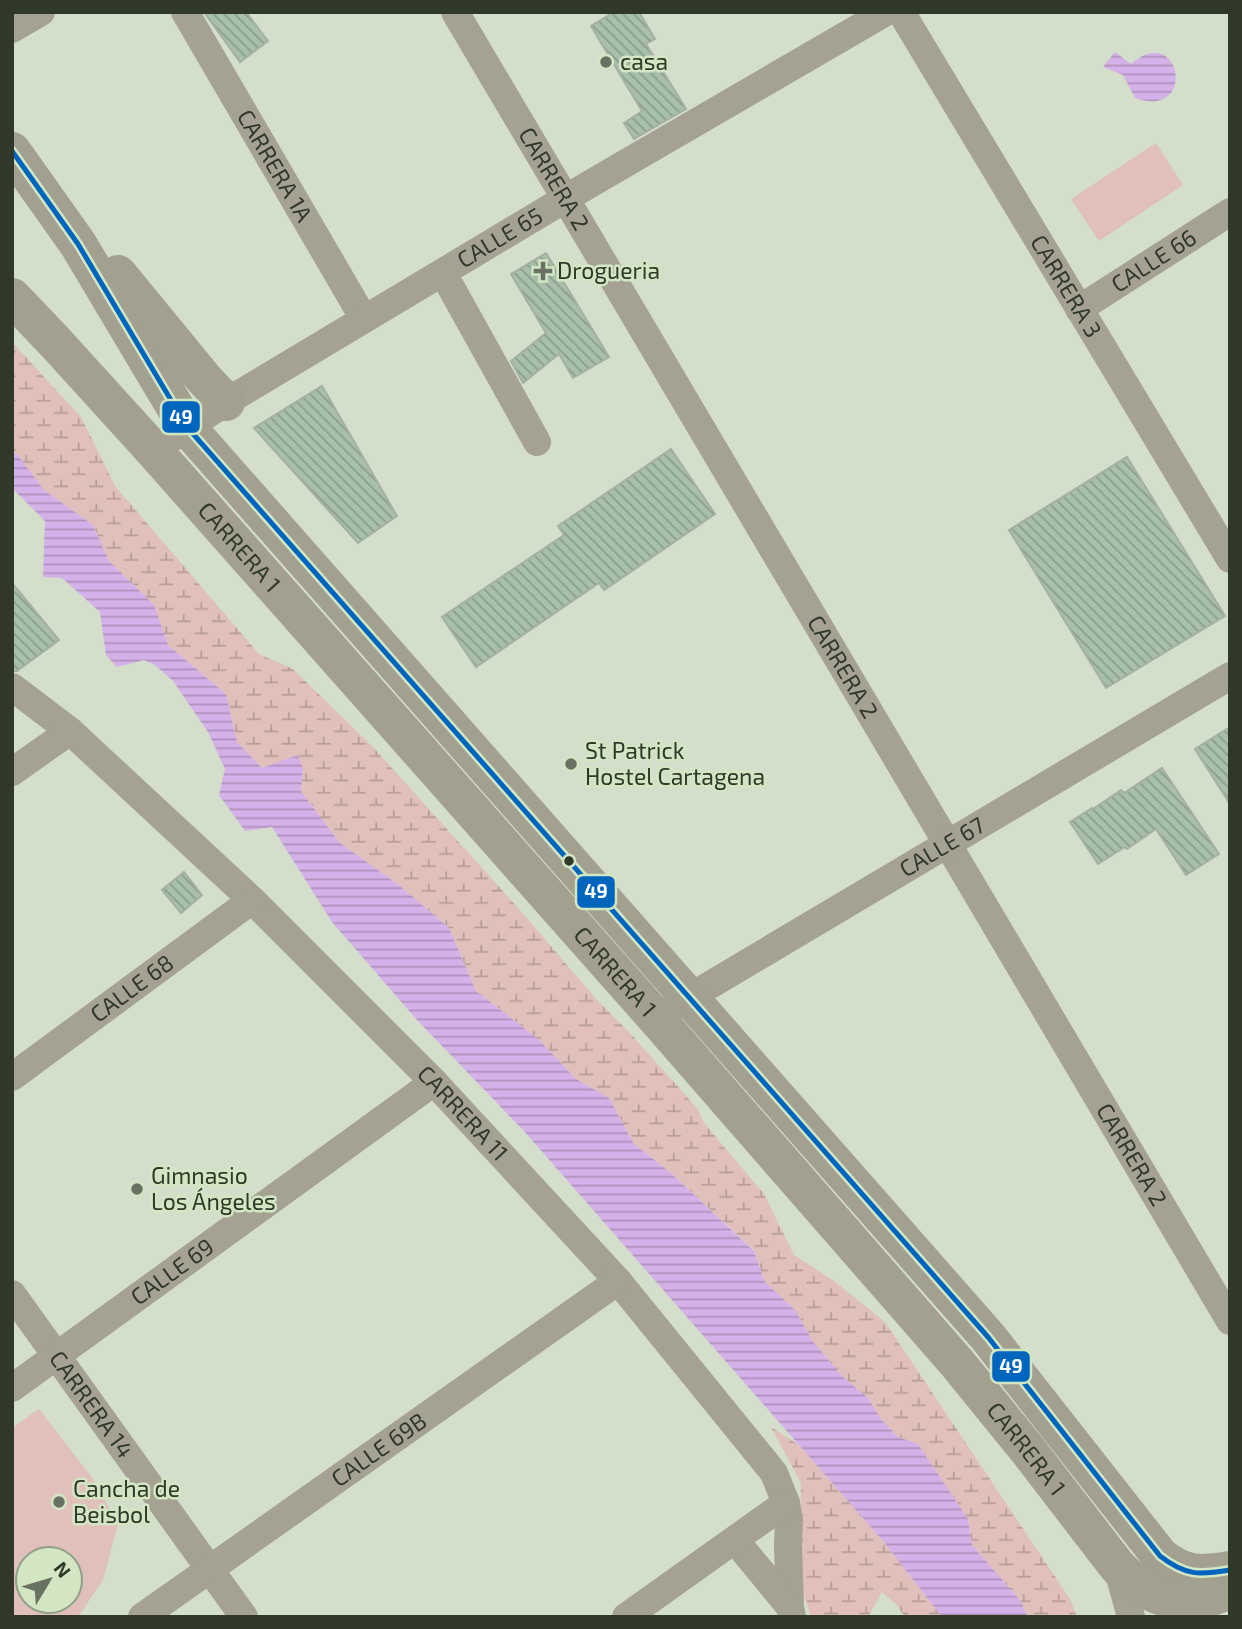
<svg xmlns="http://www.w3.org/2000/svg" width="1242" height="1629" viewBox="0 0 1242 1629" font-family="'Exo 2',sans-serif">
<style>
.wetland{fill:url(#wetland-marsh)}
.pitch{fill:#e1c0bb;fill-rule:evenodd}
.water{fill:url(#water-rules)}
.building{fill:url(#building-back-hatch);stroke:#a5b0a3;stroke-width:2}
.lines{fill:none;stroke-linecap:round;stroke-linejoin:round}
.minor{stroke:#a5a294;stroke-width:28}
.secondary{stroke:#a3a08f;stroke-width:38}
.bus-1-casing{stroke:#d2e6c3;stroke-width:10}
.bus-1{stroke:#0065bd;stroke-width:5}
.poi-dot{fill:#697262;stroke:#d2e6c3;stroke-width:2.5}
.bus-dot{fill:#30382a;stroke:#d2e6c3;stroke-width:2.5}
.labels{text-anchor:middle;stroke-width:5;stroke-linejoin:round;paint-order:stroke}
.poi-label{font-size:23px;fill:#30382a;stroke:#d2e6c3;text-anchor:start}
.street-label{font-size:23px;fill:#30382a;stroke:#d2e6c3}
.line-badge{stroke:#d2e6c3;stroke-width:2.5}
.badge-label{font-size:19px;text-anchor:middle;font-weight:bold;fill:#fff}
</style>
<defs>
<pattern id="wetland-marsh" width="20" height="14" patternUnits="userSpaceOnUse" patternTransform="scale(1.75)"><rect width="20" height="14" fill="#e1c0bb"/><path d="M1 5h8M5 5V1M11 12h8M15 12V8" fill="none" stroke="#b79d98"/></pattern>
<pattern id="water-rules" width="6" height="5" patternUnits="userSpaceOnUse" patternTransform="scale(1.75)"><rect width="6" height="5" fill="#d5b1e9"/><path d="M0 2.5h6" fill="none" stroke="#ad91bd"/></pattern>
<pattern id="building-back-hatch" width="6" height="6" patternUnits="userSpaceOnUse" patternTransform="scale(1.75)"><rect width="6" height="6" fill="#a8c0ab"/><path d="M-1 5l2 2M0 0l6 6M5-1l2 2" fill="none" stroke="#899d8b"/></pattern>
</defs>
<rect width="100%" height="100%" fill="#d3decb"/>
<g class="wetland">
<path d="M12,342L81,417L115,486L259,654L293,669L372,746L520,910L597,1000L628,1031L697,1108L704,1123L764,1194L794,1255L834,1281L885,1322L1070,1599L1077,1617H1028L1020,1600L972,1545L968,1519L918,1444L898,1437L881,1419L868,1398L843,1377L814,1343L795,1310L765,1282L754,1250L671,1173L634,1144L609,1098L576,1079L538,1039L476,991L449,928L400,886L339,842L301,791L303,768H262L237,742L226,694L168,645L154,605L109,561L93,525L44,490L17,454L12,451Z"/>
<path d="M771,1427L798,1444L883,1541L942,1617H905L896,1604L882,1592L868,1617H811L803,1593L800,1546L801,1483Z"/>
</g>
<g class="pitch">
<path d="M1156,143L1183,185L1099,241L1071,199Z"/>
<path d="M39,1409L93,1479L118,1524L103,1580L78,1617H12V1428ZM28,1559H70V1601H28Z"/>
</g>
<g class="water">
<path d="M1115,52L1131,64C1180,20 1199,120 1135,98L1123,75L1103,67Z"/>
<path d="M12,451L17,454L44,490L93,525L109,561L154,605L168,645L226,694L237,742L262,768L298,755L303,768L301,791L339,842L400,886L449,928L476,991L538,1039L576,1079L609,1098L634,1144L671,1173L754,1251L765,1282L795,1310L814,1343L843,1377L868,1398L881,1419L898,1437L918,1444L968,1519L972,1545L1020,1600L1028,1617H942L883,1541L524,1131L417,1020L332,922L272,827L245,831L219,795L225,769L208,732L173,681L155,665L144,660L117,667L106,655L100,612L62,578L43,577L45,521L12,488Z"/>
</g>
<g class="building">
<path d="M204,12H246L268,41L240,62Z"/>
<path d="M614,12H639L655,39L646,44L686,109L634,139L624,123L642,111L591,26Z"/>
<path d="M546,253L609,357L573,378L559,354L523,383L511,361L546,333L511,274Z"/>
<path d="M322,386L397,516L358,543L254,428Z"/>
<path d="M671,449L715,514L604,590L599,583L476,667L442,617L564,535L558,526Z"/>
<path d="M1127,457L1225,616L1106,688L1009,530Z"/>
<path d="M12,583L59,640L17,671H12Z"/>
<path d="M1230,727V804L1195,749Z"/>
<path d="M1162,768L1219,854L1186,875L1156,829L1127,849L1125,847L1098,864L1070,822L1092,808L1093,809L1121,790L1124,793Z"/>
<path d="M184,872L202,895L181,913L162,890Z"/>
</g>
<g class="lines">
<g class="minor">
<path id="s1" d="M185,12L364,319"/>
<path id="s2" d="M455,12L1230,1321"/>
<path id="s3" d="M901,12L1230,559"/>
<path d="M12,29L41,12"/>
<path d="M443,273L537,442"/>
<path id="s4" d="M1079,309L1230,212"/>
<path id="s5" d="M174,437L226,402L590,184L886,12"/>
<path id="s6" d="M12,687L70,731L252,900L434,1082L618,1281L774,1473L786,1503L789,1521L788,1545L790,1607L792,1617"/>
<path d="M12,772L70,731"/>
<path id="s7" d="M673,1007L1230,676"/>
<path id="s8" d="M12,1077L252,900"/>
<path id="s9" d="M12,1294L244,1617"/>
<path id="s10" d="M12,1388L434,1082"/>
<path d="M735,1540L790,1607"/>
<path d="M1117,1566L1131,1617"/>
<path id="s11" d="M142,1617L618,1281"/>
<path d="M626,1617L786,1503"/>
</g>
<g class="secondary">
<path d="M12,151L78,244L187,427L988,1337L1160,1556C1186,1576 1199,1575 1230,1570"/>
<path d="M118,274L205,380L226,402"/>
<path id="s12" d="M12,297L55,342L155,452L656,1018L957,1363L1027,1449L1117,1566C1148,1599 1188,1613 1230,1589"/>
</g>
<g class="bus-1-casing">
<path id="bus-1" d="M12,151L78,244L187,427L988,1337L1160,1556C1186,1576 1199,1575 1230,1570"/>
</g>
<use href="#bus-1" class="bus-1"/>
</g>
<g class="poi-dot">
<circle cx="606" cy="62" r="7"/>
<path d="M539.5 260.5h7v7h7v7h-7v7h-7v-7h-7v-7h7z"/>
<circle cx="571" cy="764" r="7"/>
<circle cx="137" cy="1189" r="7"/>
<circle cx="59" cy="1502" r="7"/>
</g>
<circle class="bus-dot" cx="569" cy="861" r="6"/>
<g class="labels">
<g class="poi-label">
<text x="620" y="70">casa</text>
<text x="557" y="279">Drogueria</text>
<text x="585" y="759">St Patrick<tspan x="585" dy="26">Hostel Cartagena</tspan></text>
<text x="151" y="1184">Gimnasio<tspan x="151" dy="26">Los Ángeles</tspan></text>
<text x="73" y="1497">Cancha de<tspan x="73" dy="26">Beisbol</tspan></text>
</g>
<g class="street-label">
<text dy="8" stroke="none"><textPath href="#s1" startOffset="178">CARRERA 1A</textPath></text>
<text dy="8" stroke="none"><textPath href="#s2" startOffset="194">CARRERA 2</textPath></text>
<text dy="8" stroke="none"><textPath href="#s5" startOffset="382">CALLE 65</textPath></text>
<text dy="8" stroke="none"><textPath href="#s4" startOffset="89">CALLE 66</textPath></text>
<text dy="8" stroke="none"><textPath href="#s3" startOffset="320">CARRERA 3</textPath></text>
<text dy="8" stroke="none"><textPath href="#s12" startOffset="338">CARRERA 1</textPath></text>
<text dy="8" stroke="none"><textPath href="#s2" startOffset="761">CARRERA 2</textPath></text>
<text dy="8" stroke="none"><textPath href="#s7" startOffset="313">CALLE 67</textPath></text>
<text dy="8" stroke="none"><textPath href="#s12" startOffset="905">CARRERA 1</textPath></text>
<text dy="8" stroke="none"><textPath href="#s8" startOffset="149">CALLE 68</textPath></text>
<text dy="8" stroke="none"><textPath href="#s6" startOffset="621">CARRERA 11</textPath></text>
<text dy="8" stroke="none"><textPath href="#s2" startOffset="1328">CARRERA 2</textPath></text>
<text dy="8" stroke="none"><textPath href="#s10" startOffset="198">CALLE 69</textPath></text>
<text dy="8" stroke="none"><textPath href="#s9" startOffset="136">CARRERA 14</textPath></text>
<text dy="8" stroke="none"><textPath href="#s11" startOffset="290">CALLE 69B</textPath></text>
<text dy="8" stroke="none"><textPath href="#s12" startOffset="1535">CARRERA 1</textPath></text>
</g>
</g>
<g class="line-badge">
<rect x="161" y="400" width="40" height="34" rx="7" fill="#0065bd"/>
<rect x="576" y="875" width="40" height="34" rx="7" fill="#0065bd"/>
<rect x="991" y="1350" width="40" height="33" rx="7" fill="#0065bd"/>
</g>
<g class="badge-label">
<text x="181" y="424">49</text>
<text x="596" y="898">49</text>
<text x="1011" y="1373">49</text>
</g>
<rect width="1242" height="1629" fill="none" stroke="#30382a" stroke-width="28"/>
<g transform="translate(49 1580) rotate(52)"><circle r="33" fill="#d2e6c3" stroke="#91a086" stroke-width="2"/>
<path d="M0-5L12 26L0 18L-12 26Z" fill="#697262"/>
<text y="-10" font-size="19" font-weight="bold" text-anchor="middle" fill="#30382a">N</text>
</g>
</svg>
